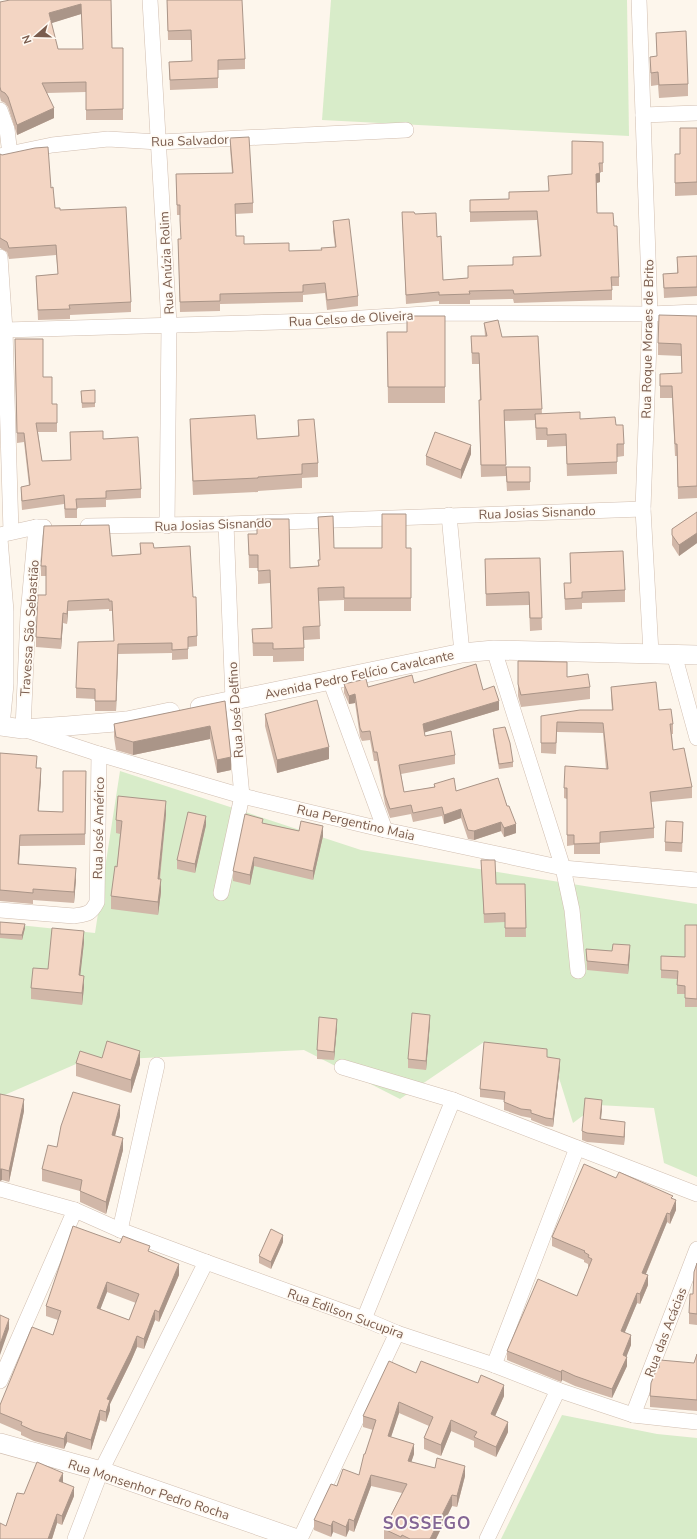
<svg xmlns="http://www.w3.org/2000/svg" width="697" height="1539" viewBox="0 0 697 1539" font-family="'Nunito Sans',sans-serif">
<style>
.green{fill:#d8ecc9}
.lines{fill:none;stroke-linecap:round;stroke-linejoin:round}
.minor-casing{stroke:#d1beb0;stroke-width:16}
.tertiary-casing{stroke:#d1beb0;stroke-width:20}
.minor{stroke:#fff;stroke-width:15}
.tertiary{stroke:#fff;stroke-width:19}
.wall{fill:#d1b7a8;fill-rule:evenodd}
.shaded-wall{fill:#aa9588}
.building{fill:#f3d5c3;stroke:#aa9588;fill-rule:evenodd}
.labels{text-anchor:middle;stroke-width:3.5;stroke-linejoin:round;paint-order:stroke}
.street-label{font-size:13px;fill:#7a5c4d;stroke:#fffaf3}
.district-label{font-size:17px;font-weight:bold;letter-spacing:1px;fill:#846695;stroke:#fffaf3}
</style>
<rect width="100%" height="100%" fill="#fdf6ec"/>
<g class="green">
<path d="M331,0H627L629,136L322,120Z"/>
<path d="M120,771L361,850L697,904V1177L664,1163L654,1108L597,1105L573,1123L555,1065L484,1042L400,1099L304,1050L83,1061L0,1097V923L95,933Z"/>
<path d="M562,1415L657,1434L697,1438V1539H501Z"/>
</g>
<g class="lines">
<g class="minor-casing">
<g id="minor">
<path d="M150,0L169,324L167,526"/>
<path d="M639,0L650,314L643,509L651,653"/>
<path d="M0,110L7,129L10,155"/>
<path d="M643,115L697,113"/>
<path d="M0,156L52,145L108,139L159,142L406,130"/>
<path d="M0,257L5,330L11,532"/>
<path d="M5,330L314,321L441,313L650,314L697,312"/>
<path d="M449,515L462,653"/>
<path d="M88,526L226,524L643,509"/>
<path d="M36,527L28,615L23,729L99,754L242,796L385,830L563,868L697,880"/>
<path d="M0,535L36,527H44"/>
<path d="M0,539L6,611V684L2,726"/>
<path d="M494,650L563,868L572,910L578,971"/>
<path d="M674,654L697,738"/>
<path d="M330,680L385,830"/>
<path d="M221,893L242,796L233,700L226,524"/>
<path d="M0,910L74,916C87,914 91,914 97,902L99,754"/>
<path d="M342,1067L453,1100L697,1194"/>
<path d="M0,1189L75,1210L120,1230L206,1262L364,1319L397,1333L494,1365L558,1390L633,1415L697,1422"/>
<path d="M120,1230L157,1065"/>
<path d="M364,1319L453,1100"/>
<path d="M494,1365L577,1148"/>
<path d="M0,1381L75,1210"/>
<path d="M633,1415L697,1249"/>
<path d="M75,1539L101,1471L206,1262"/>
<path d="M300,1539L397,1333"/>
<path d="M487,1539L558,1390"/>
</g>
</g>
<g class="tertiary-casing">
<g id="tertiary">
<path d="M200,707L462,653L494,650L697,655"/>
<path d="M0,726L23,729L67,726L127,721L170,712"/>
<path d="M0,1443L101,1471L297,1539"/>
</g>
</g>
<use href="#minor" class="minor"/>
<use href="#tertiary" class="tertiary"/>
</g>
<g class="wall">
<path d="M111,0L112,48H123V120H86V92L47,93L54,118L17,135L8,107L5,103L1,101L0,97V2ZM81,14L83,49H58L51,23Z"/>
<path d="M167,0L245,59V69L218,70V88L170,90L169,62L192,61L191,40H168Z"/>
<path d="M656,33L688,84V96L659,98L658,85L651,86L650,57L657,56Z"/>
<path d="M680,128H697V195L675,196V154H680Z"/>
<path d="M230,138L253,203V213L235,214L236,236L244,244L289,251L321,250L335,247L333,231V221L358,296V306L327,310L325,293L303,295V302L220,304V311L180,312L178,239H181L180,215H177L176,174L232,173L230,148Z"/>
<path d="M603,142V172H600V182L597,183V213L614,226L619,277V286H612V300L514,303L513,299L470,300V304H439V301L406,304L402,212L415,214L437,237L443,280L468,278L540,256L537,220L470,222V200L509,199L548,191L572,174Z"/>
<path d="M0,154L51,188L55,208L60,210L131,302V312L70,315V319L38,320L36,276L58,274L56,255L9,259L7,252L0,248Z"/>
<path d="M697,256V296L664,298L663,274L677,273V257Z"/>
<path d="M445,316V403H388L387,332H407Z"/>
<path d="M697,316V498L678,499L677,456H675L672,398H660V374L682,373L681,356L658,355V343Z"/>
<path d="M484,323L502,337L538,336L542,414L616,425L624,444V456L617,457V474L567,476L566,446L547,447V440H536L535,420L505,421L506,467L530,482V490L507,491L506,476L481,477L479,412V400H480L479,364H472L471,336H485Z"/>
<path d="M15,349L43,377L52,404H57V432H38L42,461L71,460L70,432L103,439L141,489V498L106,500V507L77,508V518H65L64,504L22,510L21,496V487L29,486L24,442L17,443Z"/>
<path d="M95,390V407L82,408L81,391Z"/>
<path d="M190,419L257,439L298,436V420L318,463V477L302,478V488L258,491V492L193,495L190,433Z"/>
<path d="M471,454L461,479L426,465V456Z"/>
<path d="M697,512V543L679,556L672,545V529Z"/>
<path d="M318,517L334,548H411V611H344V600L319,601L320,639L304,640V661L273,662V656H253L252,629L272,628L270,583L258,584V568H249L248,534H257V519L290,568L318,566L320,560Z"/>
<path d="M140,543L154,548L193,597L197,636V646L188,647V659L172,660V653L118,654L116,711H95V699L76,698V688L114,641L112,611H109V609L68,611L67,624L63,623L61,649L36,647V637L46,595V576H41V566L112,556L140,554Z"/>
<path d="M570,553L625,590V602L582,603V609L565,610L564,583H571Z"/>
<path d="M540,558L542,630L530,631L529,605L486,606L485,559Z"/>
<path d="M518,661L567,677L590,687V699L521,707L518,696Z"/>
<path d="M414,683L483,690L499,710L424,732L425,736L455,755V764L401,774L404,792L434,787V784L456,791L498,778L516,833L504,837L501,831L474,840L468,839L461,818L444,824L442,816L413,822L411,814L390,818L385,804L377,761H374L370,740L362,741L360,737L355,703L349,704L344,693V684L368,687Z"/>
<path d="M611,687L659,710L673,724V734H672L673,750L692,787V798L651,802L654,828V838L600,843V854H574V845L567,846V799L564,798V788L606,769L603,733L557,732L556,754L541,753V716L612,710L611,697Z"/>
<path d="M225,701L231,770L217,773L210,739L133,755L116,750L114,737V724Z"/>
<path d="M265,714L329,759L277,773L265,726Z"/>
<path d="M493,729L513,762V767L499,769L493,734Z"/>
<path d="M0,753L37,768L41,779L38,811L63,812L86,771L85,845L20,846L19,864L76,879L74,903L33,900V904L0,901Z"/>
<path d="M166,814L160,879L161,892L158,915L111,909V896L117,867L120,834L116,833V820Z"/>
<path d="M263,823L323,836L313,880L254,866L250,885L233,881V871Z"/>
<path d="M206,825L195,873L177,869V860Z"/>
<path d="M683,831L682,852L665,851V842Z"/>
<path d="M481,860L496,884H525L526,937H505V922L484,923Z"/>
<path d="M0,922L25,928L22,940L0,938Z"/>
<path d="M697,925V1007H685V994H677V979L661,978V956L685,957Z"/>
<path d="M84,942L80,975L84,987L82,1005L31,999V988L48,969Z"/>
<path d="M586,949L612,951L630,954L628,974L587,970Z"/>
<path d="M430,1023L426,1070L408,1068V1059Z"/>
<path d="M337,1027L334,1060L317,1059V1050Z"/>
<path d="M547,1057L560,1066L553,1127L546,1126L531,1120V1118L521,1116L504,1110V1100L480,1097V1089Z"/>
<path d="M102,1058L140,1064L131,1093L76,1076V1063Z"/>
<path d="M0,1094L24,1111L9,1182L2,1180L0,1181Z"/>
<path d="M602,1108L601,1119L625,1131L624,1145L587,1142L582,1140V1131Z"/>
<path d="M120,1116L115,1136L123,1150L106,1214L80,1202V1191L42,1181V1169L57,1147Z"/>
<path d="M616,1178L673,1199L676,1210L670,1224L667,1222L646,1274L648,1285L640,1304L637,1303L625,1332L631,1345L626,1356L627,1366L612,1398L575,1386L562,1380L561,1382L507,1360V1351L577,1296L589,1267H588V1264L584,1262V1260L552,1246V1237Z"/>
<path d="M283,1242L271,1269L259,1263V1256Z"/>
<path d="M120,1243L150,1252L179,1275L159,1322L155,1320L144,1349L137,1347L131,1361L110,1404V1410L106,1422L100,1420L91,1450L67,1442L64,1449L34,1441L21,1435V1432L0,1423V1405L53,1335L58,1320L46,1316V1306ZM107,1292L136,1303L129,1320L100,1309Z"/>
<path d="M697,1263V1325L689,1324V1313L693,1294Z"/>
<path d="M697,1354V1411L650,1407V1396L659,1368L694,1363Z"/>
<path d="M416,1373L504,1396L495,1416L508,1432L496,1457L474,1447V1441L451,1431L441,1456L424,1449V1438L429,1426L399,1413L391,1437L414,1454L411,1462L465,1476L457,1507L452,1506L436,1539H384V1529L402,1493L371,1486L354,1532L349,1530L346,1537L333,1532L331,1537L314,1530V1520L337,1486L359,1475L373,1430L363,1427V1416Z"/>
<path d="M63,1482L62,1483L74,1496L62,1525L57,1523L52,1539H0L6,1526L24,1494Z"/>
</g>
<g class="shaded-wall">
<path d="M81,4V14L49,24V13Z"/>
<path d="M54,108V118L17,135V125Z"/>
<path d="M600,173V182L596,183V174Z"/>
<path d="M471,445V454L461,479V470Z"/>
<path d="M697,533V543L679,556V545Z"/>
<path d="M68,601V611L67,624V614Z"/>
<path d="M63,613V623L61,649V639Z"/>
<path d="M118,644V654L116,711V701Z"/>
<path d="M355,694V703L349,704V696Z"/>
<path d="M499,701V710L423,733V724Z"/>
<path d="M210,726V739L133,755V742Z"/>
<path d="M329,747V759L277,773V760Z"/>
<path d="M231,757V770L217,773V760Z"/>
<path d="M41,768V779L38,822V811Z"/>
<path d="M166,801V814L158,892V879Z"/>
<path d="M461,809V818L444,824V815Z"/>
<path d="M206,816V825L195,873V864Z"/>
<path d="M501,822V831L474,840V831Z"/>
<path d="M516,824V833L504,837V828Z"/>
<path d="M323,826V836L313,880V871Z"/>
<path d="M20,835V846L18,875V864Z"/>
<path d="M254,857V866L250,885V875Z"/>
<path d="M76,868V879L74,903V892Z"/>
<path d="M161,879V892L158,915V902Z"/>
<path d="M25,924V928L22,940V935Z"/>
<path d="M84,931V942L79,987V975Z"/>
<path d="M630,945V954L628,974V965Z"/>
<path d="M84,976V987L82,1005V993Z"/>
<path d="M430,1015V1023L426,1070V1061Z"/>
<path d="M337,1019V1027L334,1060V1052Z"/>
<path d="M140,1051V1064L131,1093V1080Z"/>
<path d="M560,1059V1066L553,1127V1119Z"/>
<path d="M24,1099V1111L9,1182V1171Z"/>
<path d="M602,1100V1108L600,1128V1119Z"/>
<path d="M120,1105V1116L112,1147V1135Z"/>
<path d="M625,1122V1131L624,1145V1137Z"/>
<path d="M123,1138V1150L106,1214V1202Z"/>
<path d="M0,1169H2V1180L0,1181Z"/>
<path d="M676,1200V1210L670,1224V1214Z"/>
<path d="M667,1213V1222L642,1283V1273Z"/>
<path d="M283,1235V1242L271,1269V1262Z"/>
<path d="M179,1264V1275L159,1322V1312Z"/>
<path d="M648,1275V1285L640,1304V1294Z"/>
<path d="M107,1282V1292L97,1318V1308Z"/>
<path d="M637,1293V1303L621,1341V1331Z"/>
<path d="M155,1310V1320L144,1349V1339Z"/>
<path d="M9,1319V1329L0,1355V1344Z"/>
<path d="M631,1335V1345L624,1363L627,1357V1366L612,1398V1389L623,1355Z"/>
<path d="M137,1336V1347L131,1361L110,1404V1410L106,1422V1412L107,1399Z"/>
<path d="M562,1370V1380L561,1382V1372Z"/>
<path d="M504,1385V1396L491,1425V1414Z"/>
<path d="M399,1402V1413L388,1446V1436Z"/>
<path d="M100,1410V1420L91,1450V1440Z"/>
<path d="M451,1420V1431L441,1456V1445Z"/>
<path d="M508,1422V1432L496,1457V1447Z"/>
<path d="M67,1432V1442L64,1449V1439Z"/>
<path d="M414,1444V1454L408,1472V1461Z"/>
<path d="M465,1466V1476L457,1507V1496Z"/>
<path d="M63,1473V1482L59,1490V1481Z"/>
<path d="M371,1475V1486L354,1532V1521Z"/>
<path d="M74,1487V1496L62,1525V1516Z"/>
<path d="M452,1495V1506L436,1539H430Z"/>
<path d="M57,1514V1523L52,1539H48Z"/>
<path d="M349,1519V1530L346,1537V1527Z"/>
<path d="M333,1521V1532L331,1537V1526Z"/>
</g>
<g class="building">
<path d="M10,0H111L112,48H123V109L86,110V82L42,83L54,108L17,125L8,97L5,93L1,91L0,87V2ZM81,4L83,49H58L49,13Z"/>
<path d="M167,0H242L245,59L218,60V78L170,80L169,62L192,61L191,30L168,31Z"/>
<path d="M686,31L688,84L659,85L658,72L651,73L650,57L657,56L656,33Z"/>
<path d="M680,128H697V182L675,183V154H680Z"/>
<path d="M249,137L253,203L235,204L236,236H244V244L289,243V251L322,250L321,248L336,247L333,221L349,219L358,296L327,300L325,283L303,285V292L220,294V301L180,302L178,239H181L180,220V205H177L176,174L233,173L230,138Z"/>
<path d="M572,141L603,142V163H599L600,173L596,174L597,213H613L614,226H617L619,277H611L612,290L514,294L513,290L469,291L470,294L439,295V292L406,295L402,212H414L415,214L436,213L437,237L441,236L443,280L468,278V266L513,265V257L541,256L537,211L470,212V200L509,199V192L549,191L548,176L572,174Z"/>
<path d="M48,147L51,188L53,187L55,208H60V210L126,207L131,302L69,305L70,309L38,310L36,276L58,274L56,245L9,248L7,242L0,238V154L2,155L35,148Z"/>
<path d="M697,256V287L664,288L663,274L678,273L677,257Z"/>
<path d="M659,315L697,316V486L678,487L677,444H675L672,386H660V374L682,373L681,344L658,343Z"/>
<path d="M407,316H445V387H388L387,332H407Z"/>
<path d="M498,320L502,337L538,336L542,409L504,410L506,465H481L479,400H481L479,353H472L471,336H487L484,323Z"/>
<path d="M15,339H43V377H52V404H57V423H36L42,461L71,460L70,432L103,431V439L138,437L141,489L106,491V498L76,499L77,509H65L64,495L22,501L21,487L30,485L24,433H17Z"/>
<path d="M95,390V403H82L81,391Z"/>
<path d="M580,412V419L615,417L616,425H623L624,444H617V462L567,464L566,434L547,435V428H536L535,414Z"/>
<path d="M255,415L257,439L299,436L298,420L314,419L318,463L302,464V474L258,477V478L193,481L190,419Z"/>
<path d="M435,432L471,445L461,470L426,456Z"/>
<path d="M506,467H530V482H507Z"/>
<path d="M697,512V533L679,545L672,535V529Z"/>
<path d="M382,514H406V548H411V598H344V587L318,588L320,626L303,627L304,648L273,649V643H253L252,629L272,628L270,570L258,571V555H249L248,534H257V519H289L290,568L319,566L318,560H320L318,517L333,516L334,548H382Z"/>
<path d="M109,525L112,556L141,554L140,543H153L154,548L190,546L193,597H196L197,636L188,637V649L172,650V643L118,644L116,701H95V689L76,688L78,642L114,641L112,601H109V599L68,601L67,614L63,613L61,639L36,637L38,595H46V566H41L44,526Z"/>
<path d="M623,551L625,590L582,592V598L565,599L564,583H571L570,553Z"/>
<path d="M540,558L542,618H530L529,592L486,594L485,559Z"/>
<path d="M518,661L567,662V677L588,674L590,687L521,695L518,684Z"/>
<path d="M476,664L483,690L494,686L499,701L423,724L425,736L451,731L455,755L399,765L404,792L435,787L434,784L454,778L456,791L498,778L507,806H509L516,824L504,828L501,822L474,831L468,830L461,809L444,815L442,807L413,813L411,805L390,809L385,795L377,752H374L370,731L362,732L360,728L355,694L349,696L344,684L366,679L368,687L412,675L414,683Z"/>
<path d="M656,682L659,710L671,709L673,724H670L673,750L684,748L692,787L650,792L654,828L600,832V843L574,844V835H567V788H564L565,766L608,769L603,723L557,722L556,743H541V716L580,710H613L611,687Z"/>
<path d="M317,700L329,747L277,760L265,714Z"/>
<path d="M225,701L231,757L217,760L210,726L133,742L116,737L114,724Z"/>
<path d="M505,727L510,743L513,762L499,764L493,729Z"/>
<path d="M0,753L37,756L36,768H41L38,811L63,812V771H86L85,834L20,835L18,864L76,868L74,892L33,889V893L0,890Z"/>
<path d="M118,796L166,801L158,879H161L158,902L111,896L115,866L117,867L122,821L116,820Z"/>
<path d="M188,812L206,816L195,864L177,860Z"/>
<path d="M245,814L263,819L262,823L299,831L301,821L323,826L313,871L254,857L250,875L233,871Z"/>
<path d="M666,821L683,822L682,843L665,842Z"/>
<path d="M481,860H495L496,884H525L526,928H505V913L484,914Z"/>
<path d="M0,922L25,924L22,935L0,934Z"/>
<path d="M685,925H697V999L685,998V986L677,985L678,971L661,970V956L685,957Z"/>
<path d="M52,928L84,931L79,975L84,976L82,993L31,988L33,968L48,969Z"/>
<path d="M613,944L630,945L628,965L587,961L586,949L612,951Z"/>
<path d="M412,1013L430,1015L426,1061L408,1059Z"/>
<path d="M319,1017L337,1019L334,1052L317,1050Z"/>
<path d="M107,1041L140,1051L131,1080L76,1063L80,1051L102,1058Z"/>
<path d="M484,1042L547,1049V1057L560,1059L553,1119L546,1118L531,1113V1110L521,1109L504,1102L505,1092L480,1089Z"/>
<path d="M73,1092L120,1105L112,1135L123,1138L106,1202L80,1191L82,1180L42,1169L48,1145L57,1147L61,1126Z"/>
<path d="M0,1094L24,1099L9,1171L2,1169H0Z"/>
<path d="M585,1098L602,1100L600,1119L625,1122L624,1137L587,1133L582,1131Z"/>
<path d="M584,1164L616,1178L619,1172L673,1196L671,1198L676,1200L670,1214L667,1213L642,1273L648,1275L640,1294L637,1293L621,1331L631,1335L623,1355L627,1357L612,1389L575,1376L562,1370L561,1372L507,1351L538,1279L577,1296L592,1259L588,1257L589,1255L584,1252L585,1251L552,1237Z"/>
<path d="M73,1226L120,1243L123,1236L136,1241L150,1246L148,1251L179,1264L159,1312L155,1310L144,1339L137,1336L131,1351L107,1399L110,1400L106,1412L100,1410L91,1440L67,1432L64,1439L34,1431L21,1425L22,1422L0,1413V1405L32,1327L53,1335L61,1311L46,1306ZM107,1282L139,1294L129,1320L97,1308Z"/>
<path d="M271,1229L283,1235L271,1262L259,1256Z"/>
<path d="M697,1263V1314L689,1313L690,1294H693L694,1272Z"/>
<path d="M0,1315L9,1319L0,1344Z"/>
<path d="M697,1354V1400L650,1396L651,1383L657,1368H659L660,1360L694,1363Z"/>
<path d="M389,1361L416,1373L421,1361L478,1383L481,1375L504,1385L491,1414L508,1422L496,1447L474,1437L477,1432L451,1420L441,1445L424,1438L433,1417L399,1402L388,1436L414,1444L408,1461L435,1468L437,1458L465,1466L457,1496L452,1495L430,1539H410L402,1535L401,1537L384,1529L407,1484L371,1475L354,1521L349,1519L346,1527L333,1521L331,1526L314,1520L331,1484L337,1486L343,1469L359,1475L364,1454H365L376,1420L363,1416Z"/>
<path d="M37,1462L63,1473L59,1481L74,1487L62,1516L57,1514L48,1539H0V1523L6,1526L17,1493L24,1494Z"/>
</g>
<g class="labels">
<g class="street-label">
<text transform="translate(190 140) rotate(-2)" y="5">Rua Salvador</text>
<text transform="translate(166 263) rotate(-93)" y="5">Rua Anúzia Rolim</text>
<text transform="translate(351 318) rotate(-3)" y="5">Rua Celso de Oliveira</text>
<text transform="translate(647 339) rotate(-89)" y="5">Rua Roque Moraes de Brito</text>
<text transform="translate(537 512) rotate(-2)" y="5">Rua Josias Sisnando</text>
<text transform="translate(213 524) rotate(-2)" y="5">Rua Josias Sisnando</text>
<text transform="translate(29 628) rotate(-86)" y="5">Travessa São Sebastião</text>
<text transform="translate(359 674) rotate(-12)" y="5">Avenida Pedro Felício Cavalcante</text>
<text transform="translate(235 710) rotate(-94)" y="5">Rua José Delfino</text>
<text transform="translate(356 822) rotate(13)" y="5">Rua Pergentino Maia</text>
<text transform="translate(98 828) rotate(-89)" y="5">Rua José Américo</text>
<text transform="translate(346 1313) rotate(20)" y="5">Rua Edilson Sucupira</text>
<text transform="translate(665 1332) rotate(-69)" y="5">Rua das Acácias</text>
<text transform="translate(149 1489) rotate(18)" y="5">Rua Monsenhor Pedro Rocha</text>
</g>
<g class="district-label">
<text x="427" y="1529">SOSSEGO</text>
</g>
</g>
<g transform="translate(36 36) rotate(250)" stroke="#fffaf3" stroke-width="3" paint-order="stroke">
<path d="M0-3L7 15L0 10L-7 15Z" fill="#7a5c4d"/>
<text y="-6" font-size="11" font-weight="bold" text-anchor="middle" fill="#7a5c4d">N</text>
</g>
</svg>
